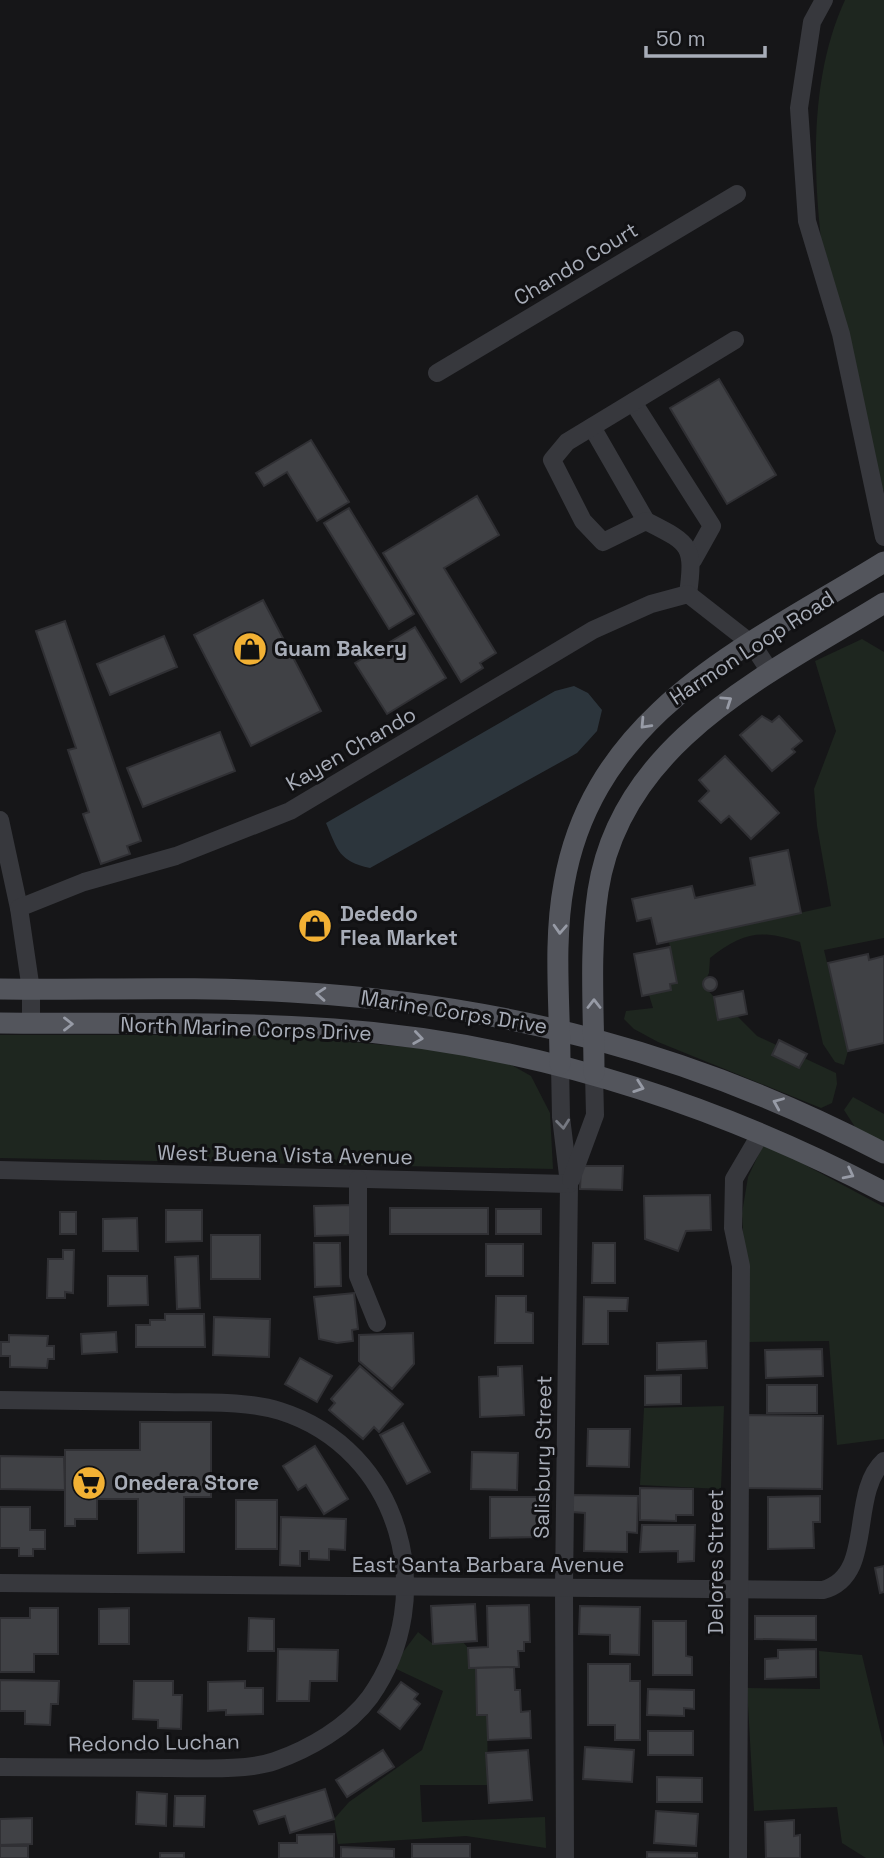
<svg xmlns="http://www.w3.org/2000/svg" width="884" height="1858" viewBox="0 0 884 1858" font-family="'Space Grotesk',sans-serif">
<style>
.green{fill:#1e261f}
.water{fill:#2c353c}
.building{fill:#404145;stroke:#303034;stroke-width:2}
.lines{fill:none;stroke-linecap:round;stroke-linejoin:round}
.minor{stroke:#37383d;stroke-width:18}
.major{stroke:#53555c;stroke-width:21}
.oneway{stroke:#979ba6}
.oneway2{stroke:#757881}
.labels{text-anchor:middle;stroke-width:6;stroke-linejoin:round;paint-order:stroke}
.street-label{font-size:21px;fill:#a8adb8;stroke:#111113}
.poi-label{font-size:21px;font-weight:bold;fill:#a8adb8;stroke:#111113;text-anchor:start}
</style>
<rect width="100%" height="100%" fill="#161618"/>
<g class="green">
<path d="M845,0H884V490L871,498C840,353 780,141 845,0Z"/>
<path d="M862,639L884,652V938L824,950L848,1051L844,1065L835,1062L823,1044L800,942C760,929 743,932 710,958L709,973L703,985L714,997L718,1019L737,1016L757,1036L836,1073L837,1084L832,1103L821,1108L658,1042L634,1029L624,1019L626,1011L653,1008L649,995L671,990L670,984L677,982L669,942L831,906L817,826L814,789L836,731L815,661Z"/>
<path d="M0,1035H276L494,1055L531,1076L550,1113L553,1169L0,1158Z"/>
<path d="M853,1097L884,1114V1143L857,1130L844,1110Z"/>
<path d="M764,1143L884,1207V1439L837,1445L829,1341L749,1342L742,1213L748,1177Z"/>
<path d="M724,1406L721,1489L640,1485L644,1408Z"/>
<path d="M418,1632L433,1644L463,1642L468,1648L469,1668H476L477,1715H487L488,1785H420L422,1822L545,1817L546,1848L466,1836L338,1844L334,1819L349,1802L422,1750L443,1691L392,1667Z"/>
<path d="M819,1651L862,1655L884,1747V1858H866L842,1843L837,1807L754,1811L747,1688L820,1689Z"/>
</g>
<path class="water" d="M574,686L588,693L602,710L597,731L577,753L370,868C339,861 338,851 326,823L555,691Z"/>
<g class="building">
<path d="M719,379L776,475L727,504L670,408Z"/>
<path d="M311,440L349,502L317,521L287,472L264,486L256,473Z"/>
<path d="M477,496L499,535L444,568L496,653L480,663L483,668L461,682L383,553Z"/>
<path d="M349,508L414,614L389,629L324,523Z"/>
<path d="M263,600L321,711L251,746L194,635Z"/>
<path d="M65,621L141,841L127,846L130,854L101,864L83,814L89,812L68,750L76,748L36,631Z"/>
<path d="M415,627L446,678L387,714L355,663Z"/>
<path d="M164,636L177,667L110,695L97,664Z"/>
<path d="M762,716L772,722L779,716L802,741L792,749L795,752L772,771L740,735Z"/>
<path d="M220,732L235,771L143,807L127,768Z"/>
<path d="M725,756L779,813L751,839L729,816L721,823L699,801L709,791L699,780Z"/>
<path d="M788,850L801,913L657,944L651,918L637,921L632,899L692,886L695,898L755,885L750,858Z"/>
<path d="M670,947L677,983L670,984L671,990L642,996L634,954Z"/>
<path d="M868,954L869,960L884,956V1043L848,1051L828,963Z"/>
<circle cx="710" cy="984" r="7"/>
<path d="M743,991L747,1014L718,1020L714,997Z"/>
<path d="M779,1040L807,1054L799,1068L772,1055Z"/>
<path d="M581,1166H623L622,1190L580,1189Z"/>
<path d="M710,1195L711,1230L686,1231L678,1251L645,1239L644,1196Z"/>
<path d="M351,1205V1235L315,1236L314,1206Z"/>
<rect x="390" y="1208" width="98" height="26"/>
<rect x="496" y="1209" width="45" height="25"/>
<path d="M166,1210H202V1241L166,1242Z"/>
<rect x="60" y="1212" width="16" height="22"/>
<path d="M137,1218L138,1251H103V1219Z"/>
<rect x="211" y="1235" width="49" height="44"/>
<path d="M314,1243H340L341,1286L315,1287Z"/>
<path d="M593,1243H615V1283H592Z"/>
<rect x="486" y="1244" width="37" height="32"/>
<path d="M63,1250H74L73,1293L65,1292V1298H47L48,1259H63Z"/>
<path d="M198,1256L200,1308L177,1309L175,1257Z"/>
<path d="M108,1276H147L148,1305L108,1306Z"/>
<path d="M354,1293L358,1329L352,1330L353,1341L337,1343L319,1339L314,1297Z"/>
<path d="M496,1296H526V1312L533,1313V1343H495Z"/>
<path d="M584,1297L628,1298L627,1311H608V1344H583Z"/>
<path d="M165,1314H204L205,1347H136V1325H150V1320H165Z"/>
<path d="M214,1317L270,1319L269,1357L213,1355Z"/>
<path d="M116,1332L117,1352L82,1354L81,1334Z"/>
<path d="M413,1333L414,1364L392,1389L359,1361V1335Z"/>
<path d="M9,1335L48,1336L47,1346H54V1359H48L47,1368L10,1367V1356H1V1342H9Z"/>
<path d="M706,1341L707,1368L657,1370V1343Z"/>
<path d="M822,1349L823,1376L766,1378L765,1350Z"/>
<path d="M300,1358L332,1376L317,1402L285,1384Z"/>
<path d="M360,1366L403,1404L379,1432L374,1427L363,1439L329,1410L335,1403L331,1399Z"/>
<path d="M522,1366L524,1415L480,1417L479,1377L498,1376V1367Z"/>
<path d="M681,1375V1404L645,1405V1376Z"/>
<rect x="767" y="1385" width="50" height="28"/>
<path d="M747,1415L823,1416L822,1489L746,1488Z"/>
<path d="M140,1422H211V1497H184V1552L138,1553V1499H97V1519H75V1526H65V1450H140Z"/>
<path d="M403,1423L430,1472L407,1484L380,1435Z"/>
<path d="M588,1429H630L629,1467L587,1466Z"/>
<path d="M315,1446L348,1499L324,1514L306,1485L298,1490L283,1466Z"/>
<path d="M472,1452L518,1453L517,1490L471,1489Z"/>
<path d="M0,1456L64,1457L65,1490L0,1489Z"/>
<path d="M640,1488L693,1489V1515H676V1521L640,1520Z"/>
<path d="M572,1495L638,1496L637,1533L627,1532V1552L584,1551L585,1513L572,1512Z"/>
<path d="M820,1496V1522H813L814,1548L768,1549V1497Z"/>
<path d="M490,1497H538V1537L490,1538Z"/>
<rect x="236" y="1500" width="41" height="49"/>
<path d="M0,1507H30V1530H45V1549H33V1556H19V1548H0Z"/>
<path d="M281,1517L346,1519L345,1550L329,1549V1560L309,1559V1551H300V1566L280,1565Z"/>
<path d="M642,1525H695L694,1561L678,1562V1551L640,1552Z"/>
<path d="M884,1566V1592L880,1593L875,1568Z"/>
<path d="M475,1604L477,1641L433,1644L431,1606Z"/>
<path d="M529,1605L530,1642H524V1651H518L519,1667L469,1668L468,1648L488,1647L487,1606Z"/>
<path d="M580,1606L640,1607L639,1655L610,1654V1635L579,1634Z"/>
<path d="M30,1608H58V1654H34V1672H0V1618H30Z"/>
<path d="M129,1608V1644H99V1609Z"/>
<path d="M755,1616H816V1640L755,1639Z"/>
<path d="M249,1618L274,1619V1651H248Z"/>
<path d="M653,1621H686V1656L692,1657V1675H653Z"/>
<path d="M278,1649L338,1650L337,1681H310L309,1701H277Z"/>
<path d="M816,1649V1677L765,1679V1659L778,1658V1650Z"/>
<path d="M588,1664H630V1681H640V1740H615V1725H588Z"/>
<path d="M514,1667L515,1690H520L521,1712L530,1711L531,1738L488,1740L487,1715H477L476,1668Z"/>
<path d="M0,1680L59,1681L58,1704H51L50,1725L25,1724V1711H0Z"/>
<path d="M134,1681H173V1695H182L181,1729L158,1728V1720L133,1719Z"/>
<path d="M245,1681V1688H263V1714L226,1715V1710L208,1711V1682Z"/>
<path d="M401,1682L418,1694L414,1699L420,1704L400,1729L378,1712Z"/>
<path d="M648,1689L694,1690V1709L684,1708V1716L647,1715Z"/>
<rect x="648" y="1731" width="45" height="24"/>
<path d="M585,1747L634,1750L632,1782L583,1779Z"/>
<path d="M383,1750L394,1767L347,1797L336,1780Z"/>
<path d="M528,1750L532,1800L489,1803L486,1753Z"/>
<path d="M657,1777L702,1778V1802H657Z"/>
<path d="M325,1789L334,1819L290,1833L285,1816L259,1824L254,1811Z"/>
<path d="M137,1792L167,1794L166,1826L136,1824Z"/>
<path d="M175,1796H205L204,1827L174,1826Z"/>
<path d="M656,1811L698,1814L696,1846L654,1843Z"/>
<path d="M32,1818V1844L0,1845V1819Z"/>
<path d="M794,1820V1836L800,1835V1858H766L765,1822Z"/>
<path d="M334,1834V1858H279V1843H297V1835Z"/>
<rect x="412" y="1844" width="58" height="14"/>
<rect x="0" y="1846" width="28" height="12"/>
<path d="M341,1847L394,1849V1858H341Z"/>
<path d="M647,1852L697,1853V1858H647Z"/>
<rect x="160" y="1853" width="24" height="5"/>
</g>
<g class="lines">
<g class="minor">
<path d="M824,0L812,22L799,108L807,221L841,334L884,537"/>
<path d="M437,373L737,194"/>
<path d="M633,402L712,526L693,560"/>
<path d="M592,427L646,521"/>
<path d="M688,594C695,544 689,543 646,521L603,542L583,521L552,460L567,442L735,340"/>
<path d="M0,820L19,908"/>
<path d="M31,1023V990L19,908L84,882L176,856L290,811L593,630L651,604L688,594L752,644L771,673"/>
<path d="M560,1064L561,1117L569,1184L564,1587L565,1858"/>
<path d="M0,1170L569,1184"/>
<path d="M358,1179V1276L377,1323"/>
<path d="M571,1180L595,1115L594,1073"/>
<path d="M0,1400C55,1401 109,1401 164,1402C201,1403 244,1400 280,1411C401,1449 441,1597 370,1697C348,1727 309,1749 275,1761C246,1771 200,1768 169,1768C113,1768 56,1767 0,1767"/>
<path d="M0,1583L823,1590C876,1576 848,1494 884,1461"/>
<path d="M738,1858L741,1266L733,1228L734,1179L761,1133"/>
</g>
<g class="major">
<path d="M0,989C97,990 195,986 291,992C504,1004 695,1054 884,1153"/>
<path d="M0,1023C111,1024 223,1021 334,1029C529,1043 712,1102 884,1192"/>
<path d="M560,1064C560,1005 553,942 564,884C594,711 750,645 884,562"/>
<path d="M594,1073C594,1013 589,951 598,891C621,741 768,675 884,603"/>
</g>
</g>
<defs><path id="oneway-chevron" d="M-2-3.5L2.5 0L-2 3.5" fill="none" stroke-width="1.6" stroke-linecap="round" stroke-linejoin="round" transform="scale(1.75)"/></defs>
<g class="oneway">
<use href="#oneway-chevron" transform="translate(727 701) rotate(-34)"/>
<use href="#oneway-chevron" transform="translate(645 724) rotate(133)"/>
<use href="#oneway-chevron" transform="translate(560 929) rotate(93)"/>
<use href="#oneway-chevron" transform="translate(321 994) rotate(-176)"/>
<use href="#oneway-chevron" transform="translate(594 1004) rotate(-90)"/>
<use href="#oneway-chevron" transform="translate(68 1024)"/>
<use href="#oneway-chevron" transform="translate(418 1038) rotate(8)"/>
<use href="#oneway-chevron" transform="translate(639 1087) rotate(19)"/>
<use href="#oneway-chevron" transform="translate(778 1103) rotate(-157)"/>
<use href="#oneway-chevron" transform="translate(849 1174) rotate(27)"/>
</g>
<use class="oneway2" href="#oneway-chevron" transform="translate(563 1124) rotate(84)"/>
<defs>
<g id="shop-disc" transform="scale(1.75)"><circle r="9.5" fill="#f2b134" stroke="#111113"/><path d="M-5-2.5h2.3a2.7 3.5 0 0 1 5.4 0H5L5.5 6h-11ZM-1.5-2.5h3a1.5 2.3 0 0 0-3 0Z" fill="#111"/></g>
<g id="supermarket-disc" transform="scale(1.75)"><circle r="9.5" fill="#f2b134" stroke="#111113"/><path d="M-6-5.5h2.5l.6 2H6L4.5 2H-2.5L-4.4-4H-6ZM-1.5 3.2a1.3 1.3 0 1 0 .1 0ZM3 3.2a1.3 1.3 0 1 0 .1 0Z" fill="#111"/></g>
</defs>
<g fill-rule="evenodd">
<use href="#shop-disc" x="250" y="649"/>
<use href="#shop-disc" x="315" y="926"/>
<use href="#supermarket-disc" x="89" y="1483"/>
</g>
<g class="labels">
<g class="street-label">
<text transform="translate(576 264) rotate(-31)" y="7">Chando Court</text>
<text transform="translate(752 648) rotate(-33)" y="7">Harmon Loop Road</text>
<text transform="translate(351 749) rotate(-30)" y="7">Kayen Chando</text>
<text transform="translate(454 1012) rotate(9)" y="7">Marine Corps Drive</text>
<text transform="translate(246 1029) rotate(2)" y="7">North Marine Corps Drive</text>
<text transform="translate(285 1155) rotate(1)" y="7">West Buena Vista Avenue</text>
<text transform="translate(543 1457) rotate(-89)" y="7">Salisbury Street</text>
<text transform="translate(716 1562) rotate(-90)" y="7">Delores Street</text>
<text x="488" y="1572">East Santa Barbara Avenue</text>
<text transform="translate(154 1743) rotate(-1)" y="7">Redondo Luchan</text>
</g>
<g class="poi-label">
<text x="274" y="656">Guam Bakery</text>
<text x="340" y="921">Dededo<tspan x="340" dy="24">Flea Market</tspan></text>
<text x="114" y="1490">Onedera Store</text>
</g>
</g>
<path d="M646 46v10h119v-10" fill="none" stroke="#a8adb8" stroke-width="3.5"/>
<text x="656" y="46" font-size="21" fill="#a8adb8" stroke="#111113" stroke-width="5" paint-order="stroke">50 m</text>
</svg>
